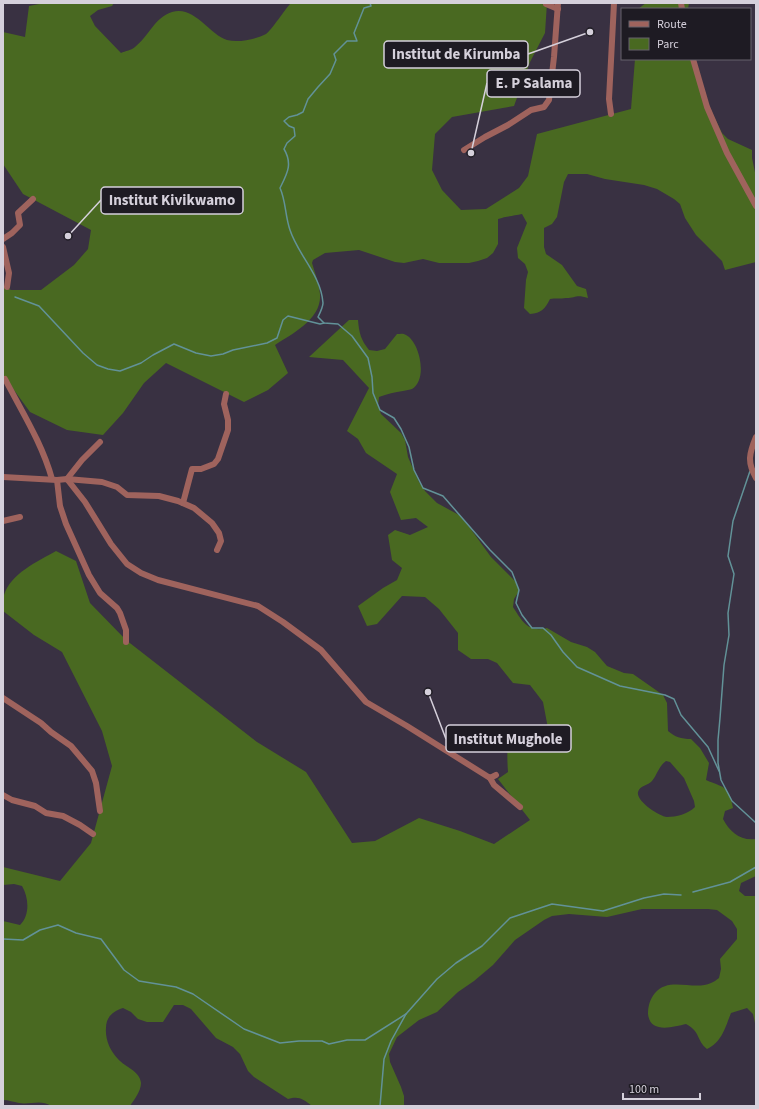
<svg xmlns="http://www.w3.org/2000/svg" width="759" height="1109" viewBox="0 0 759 1109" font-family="'Source Sans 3',sans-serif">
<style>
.green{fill:#496921;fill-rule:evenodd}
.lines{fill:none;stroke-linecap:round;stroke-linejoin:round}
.stream{stroke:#629298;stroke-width:1.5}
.street{stroke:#9f635d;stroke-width:6}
.leader{fill:none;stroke:#d5d0db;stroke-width:1.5}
.callout-dot{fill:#d5d0db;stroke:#1e1b23;stroke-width:1.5}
.callout{fill:#1e1b23;stroke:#d5d0db;stroke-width:1.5}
.callout-label{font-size:15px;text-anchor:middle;font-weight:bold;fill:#d5d0db}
</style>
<rect width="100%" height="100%" fill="#393142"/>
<g class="green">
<path d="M44,3H114L112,6L98,10L90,16L95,26L121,53C125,51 132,50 135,47C149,36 154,18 172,12C194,5 209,34 227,40C239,43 256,39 266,34C271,31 285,9 291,3H547L545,33L530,62L514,106L452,117L435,134L432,170L442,190L461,210L486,209L519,188L528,176L537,134L631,109L635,59H694L705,98L722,133L728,139L752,150V158L756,177V262L725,270L722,261L696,235L685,218L680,204L674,199L657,189L644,185L605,179L587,174H568L564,182L557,217L552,224L544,228V247L546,254L562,265L577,286L586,289L588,298C576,294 576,298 566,298C560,299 555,298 550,299C545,309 541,313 530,314L524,308L526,280L528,272L525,264L518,258L517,248L527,223L522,214C514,216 506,216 498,219V244L493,253L487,258L478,261L469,263H439L423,259L404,263L395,262L359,250L325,253L313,260L312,263C315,273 319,284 320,294C322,319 293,333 275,345L288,373L268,390L244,402L166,363L144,383L123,413L103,435L67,430L30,412L3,375V285L11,290H41L74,265L88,249L91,230L23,194L3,164V32L25,37L29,6Z"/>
<path d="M646,3H689L688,9H638Z"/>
<path d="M349,320H358C359,333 361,340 369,350L377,351L385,349L397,334C400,334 403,333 406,335C420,342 428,380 412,389C410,390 406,390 403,391C395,392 387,394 379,397L378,406L381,414L401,433L405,440L408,457L419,482L425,491L437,503L459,515L470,528L491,557L516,582L519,591L514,599L513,607C522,621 528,633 547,628L571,642L587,647L595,652L607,666L624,673L633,674L663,695L667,703L668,731C675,737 681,739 691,739L700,748L709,763L706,780C724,788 729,785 733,808L725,811L723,819C730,832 740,841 756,839V876L741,883L739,891L745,896H756V1062L755,1023L753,1014L747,1008L731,1013C725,1028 722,1042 707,1049C696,1040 701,1032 686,1024C673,1027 650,1034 648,1014C648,1006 650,999 655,993C669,976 694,991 711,983C714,982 716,980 719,978L721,969L720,959L737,939V929L732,921L717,910L708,909H642L607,917L569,914L552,916L544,920L515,940L493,965L474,981L458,992L437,1012L419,1020L397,1037L389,1054L390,1062L401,1087L404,1096V1106H312C303,1099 299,1096 288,1099L254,1077L248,1071L240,1054L233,1047L216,1038L191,1009L183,1005H174L163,1022H147L138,1019L131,1012L123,1008C113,1011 106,1017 106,1028C105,1039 110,1051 118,1059C125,1067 140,1071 141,1083C141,1091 134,1100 130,1106H51C41,1099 30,1105 19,1103C13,1102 9,1100 3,1100V921L20,925C30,915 29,898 22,886L14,884L3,885V867L60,881L91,843L112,766L102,731L62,652L34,635L3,611C3,606 2,600 4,595C10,574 38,561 56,551L76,561L90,603L126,640L257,742L306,772L352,843L375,841L419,818L460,831L494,844L530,820L498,779L508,772C507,759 507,746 509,733L515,728L519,731L527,746L540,747L551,744L543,702L530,685L513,683L497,663L488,659H471L458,650V633L439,609L425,597L402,596L377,624L367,626L358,606L383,588L397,580L402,568L392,560L388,535L395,530L410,535L428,527L416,518L401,520L390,492L397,474L366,453L358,439L347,431L369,388L343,360L309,357ZM666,761L670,762L684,778L694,801L695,807C688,814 676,817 667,817C659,816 636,801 638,792C640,785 648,786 652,781C657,775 659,766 666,761Z"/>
</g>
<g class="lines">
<g class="stream">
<path d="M370,3L371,6L364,8L354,33L357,41H347L334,54L336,60L330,74L318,87L308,99L303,112L297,115L289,117L284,121L289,126L294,128L295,136L287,143L284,149C293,164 287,174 280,188C286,201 285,216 290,230C298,255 321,275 323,303C323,307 320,313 318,317L324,323L338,324L352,336L368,358L372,377L373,393L380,410L394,418L401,429L409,447L414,470L423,488L443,496L490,550L512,572L519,590L516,603L522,615L532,628H543L551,635L563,652L577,667L620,686L665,695L674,699L681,715L708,747L719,771"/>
<path d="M15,297L39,306L83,353L97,365L108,369L120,371L141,363L153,355L174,344L196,353L211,356L223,354L233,350L267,343L277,338L283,320L288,316L320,324L324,323"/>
<path d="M750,471L733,521L728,556L734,574L728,613L729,635L724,665L720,718L718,740V763L721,780L732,801L756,823"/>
<path d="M693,892L730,882L756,867"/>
<path d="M3,939L23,940L40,930L58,925L76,933L101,939L124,970L139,981L176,987L193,994L244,1029L280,1043L299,1041H322L329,1044L347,1040H365L406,1014"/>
<path d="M380,1106L384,1059L391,1041L406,1014L437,979L456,963L482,946L510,918L552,904L603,911L644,898L664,894L681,895"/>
</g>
<g class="street">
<path d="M681,3L682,9"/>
<path d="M546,4L558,9"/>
<path d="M693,59L707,107L727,153L756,206"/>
<path d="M611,114L609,99L614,3"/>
<path d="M464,150L485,137L508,125L531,110L544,107L549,100L554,57L558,3"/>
<path d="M3,239L12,233L20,225L18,213L33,199"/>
<path d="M3,247L9,273L7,287"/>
<path d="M5,379C22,412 42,443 52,479"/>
<path d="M756,437C749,454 747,462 756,478"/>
<path d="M100,442L82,460L67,479L85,502L111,544L127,564L141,573L158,580L258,606L283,622L321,650L366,702L407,726L490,778L496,775"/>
<path d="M3,477L57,480L67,479L102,482L117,487L127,495L159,496L178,501L194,508L212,523L219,533L221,541L217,550"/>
<path d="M57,480L60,506L66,524L89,575L100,593L117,608L120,613L126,630V642"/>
<path d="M183,503L192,469H201L214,464L218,459L228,430V420L224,404L226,394"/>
<path d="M3,521L20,517"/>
<path d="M3,698L41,723L51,732L71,746L92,771L96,783L100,811"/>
<path d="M490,778L494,785L520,807"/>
<path d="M3,795L12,800L35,806L46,813L63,816L80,825L93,834"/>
</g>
</g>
<path class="leader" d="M590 32L528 54M471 153L487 83M68 236L101 200M428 692L446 739"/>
<g class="callout-dot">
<circle cx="590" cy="32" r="4"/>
<circle cx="471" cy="153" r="4"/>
<circle cx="68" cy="236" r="4"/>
<circle cx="428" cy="692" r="4"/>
</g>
<g class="callout">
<rect x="384" y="41" width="144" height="27" rx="4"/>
<rect x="487" y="70" width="93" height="27" rx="4"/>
<rect x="101" y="187" width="142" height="27" rx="4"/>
<rect x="446" y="725" width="125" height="27" rx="4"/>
</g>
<g class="callout-label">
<text x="456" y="59">Institut de Kirumba</text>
<text x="534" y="88">E. P Salama</text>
<text x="172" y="205">Institut Kivikwamo</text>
<text x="508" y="744">Institut Mughole</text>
</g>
<rect width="759" height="1109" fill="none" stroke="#d5d0db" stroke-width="8"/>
<rect x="621" y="8" width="130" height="52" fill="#1e1b23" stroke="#67636d"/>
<rect x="629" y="21" width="20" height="6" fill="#9f635d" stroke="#67636d"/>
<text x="657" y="28" font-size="12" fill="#d5d0db">Route</text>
<rect x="629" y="38" width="20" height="12" fill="#496921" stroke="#67636d"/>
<text x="657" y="48" font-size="12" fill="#d5d0db">Parc</text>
<path d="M623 1093v6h77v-6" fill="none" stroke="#d5d0db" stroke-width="2"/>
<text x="629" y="1093" font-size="12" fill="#d5d0db" stroke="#1e1b23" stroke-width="3" paint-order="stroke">100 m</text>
</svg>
